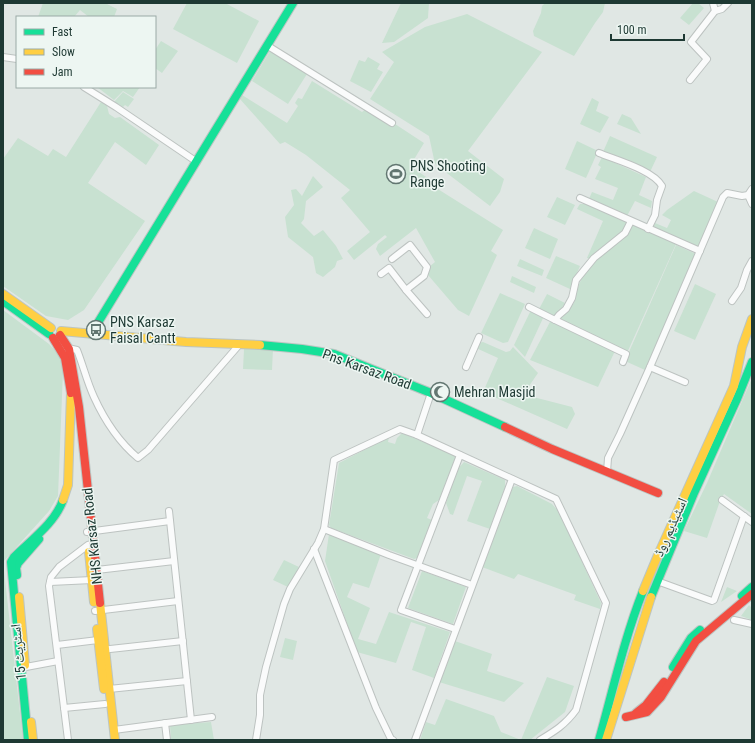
<svg xmlns="http://www.w3.org/2000/svg" width="755" height="743" viewBox="0 0 755 743" font-family="'Roboto Condensed','Noto Naskh Arabic',sans-serif">
<style>
.green{fill:#c8e1d1}
.lines{fill:none;stroke-linecap:round;stroke-linejoin:round}
.street-casing{stroke:#bdc3c1;stroke-width:8}
.fast-casing{stroke:#bcc5c2;stroke-width:10}
.slow-casing{stroke:#bcc5c2;stroke-width:10}
.jam-casing{stroke:#bcc5c2;stroke-width:10}
.street{stroke:#fafbfb;stroke-width:6}
.fast{stroke:#16e098;stroke-width:8}
.slow{stroke:#ffcf43;stroke-width:8}
.jam{stroke:#f24e42;stroke-width:8}
.labels{text-anchor:middle;stroke-width:3;stroke-linejoin:round;paint-order:stroke}
.poi-label{font-size:14px;fill:#1e3933;stroke:#edf6f2;text-anchor:start}
.street-label{font-size:14px;fill:#1e3933;stroke:#edf6f2}
</style>
<rect width="100%" height="100%" fill="#e0e7e4"/>
<g class="green">
<path d="M43,3H105L117,9L114,17H89L80,10L74,17H38Z"/>
<path d="M187,3H225L259,21L237,63L173,29Z"/>
<path d="M401,3H429L428,18L394,42L382,43Z"/>
<path d="M545,3H605L603,12L595,23L574,56L534,36L533,31L541,13L542,6Z"/>
<path d="M693,3H698L704,8L689,25L680,18Z"/>
<path d="M467,14L542,52L468,151L504,179L500,192L490,206L435,164L429,136L370,99L394,62L382,52L425,27Z"/>
<path d="M161,41L178,51L162,73L155,68V50Z"/>
<path d="M270,51L307,74L288,104L252,81Z"/>
<path d="M368,57L380,64L377,69L383,72L371,92L350,81L359,60L365,62Z"/>
<path d="M312,81L362,112L366,109L392,126L395,124L424,143L410,166L435,183L433,186L503,230L491,251L497,255L469,316L458,310L428,275L429,267L435,262L416,228L380,256L376,249L378,244L387,237L385,235L354,260L347,251L370,232L341,198L350,190L306,155L285,142L280,144L239,98L242,95L287,123L298,106L295,103L298,98L302,99Z"/>
<path d="M97,87H140L133,97L123,91L114,100Z"/>
<path d="M123,92L134,99L128,107L125,105L123,107L114,102Z"/>
<path d="M592,98L599,102L596,111L609,117L600,133L580,124Z"/>
<path d="M101,102L107,106L109,114L115,118L120,117L159,145L146,165L115,142L88,183L145,221L84,310L68,320L46,316L3,286V159L18,138L48,156L53,149L66,157Z"/>
<path d="M622,114L631,118L641,134L617,124Z"/>
<path d="M610,136L657,157L650,172L603,152Z"/>
<path d="M577,141L598,151L586,178L565,169Z"/>
<path d="M602,157L646,177L639,195L652,201L651,208L635,201L627,216L589,199L592,192L613,200L618,188L595,179L601,167L598,165Z"/>
<path d="M313,176L323,187L306,201L304,219L301,223L314,236L323,230L336,246L343,259L337,261L335,267L323,277L316,273L313,257L288,237L285,217L294,205L291,190L296,189L302,196Z"/>
<path d="M694,191L718,202L698,249L653,228L655,223L667,228L671,220L662,215L667,210Z"/>
<path d="M557,197L575,205L565,225L547,217Z"/>
<path d="M580,204H585L591,206L627,222L623,233L591,259L587,258L603,221L577,209L578,207Z"/>
<path d="M632,224L676,244L627,353L556,319L574,303L576,292L583,275L591,264L625,236L628,233Z"/>
<path d="M534,228L558,239L550,259L525,248Z"/>
<path d="M676,245L696,254L645,370L625,361Z"/>
<path d="M556,256L580,266L570,289L546,278Z"/>
<path d="M520,259L544,270L542,276L517,266Z"/>
<path d="M512,276L536,287L534,293L510,282Z"/>
<path d="M695,284L716,294L695,340L674,331Z"/>
<path d="M500,293L525,304L508,342L503,343L481,333Z"/>
<path d="M547,294L565,303L555,319L538,311Z"/>
<path d="M3,310L49,344L61,357L63,371L58,496L49,511L3,562L23,740H3Z"/>
<path d="M531,310L544,316L525,357L514,345Z"/>
<path d="M551,320L615,351L598,387L530,360Z"/>
<path d="M483,342L506,352L510,351L513,347L538,373L525,392L528,396L541,399L572,407L575,414L567,429L483,392L498,358L476,348L478,343Z"/>
<path d="M244,349H273L272,370L243,369Z"/>
<path d="M752,378V514L724,494L720,501L707,538L684,531L707,483Z"/>
<path d="M402,433L456,456L439,500L433,504L427,518L432,520L417,558L414,559L331,528L329,525L339,463L389,437L388,442L395,444L397,438Z"/>
<path d="M464,462L505,480V487L490,529L467,521L482,481L467,476L453,515L450,514L446,503L457,470Z"/>
<path d="M517,486L552,504L559,512L601,603L600,609L574,600L576,595L518,574L514,579L482,567L513,487Z"/>
<path d="M329,534L381,554L369,588L353,583L347,597L370,608L358,639L376,644L389,612L450,632L434,678L412,670L426,627L411,622L396,663L357,652L325,561Z"/>
<path d="M284,560L299,567L288,587L273,580Z"/>
<path d="M422,571L466,587L453,624L408,608Z"/>
<path d="M727,587L737,591L721,602Z"/>
<path d="M749,605L752,608V620L741,616Z"/>
<path d="M285,638L297,641L293,660L280,657Z"/>
<path d="M455,641L492,654L487,671L524,683L504,702L439,682Z"/>
<path d="M547,677L574,686L565,712L530,740H420L426,722L435,725L446,699L494,716L501,732L521,740Z"/>
<path d="M211,722L214,740H171L170,725Z"/>
</g>
<g class="lines">
<g class="street-casing">
<g id="street">
<path d="M713,3L715,11"/>
<path d="M268,46L392,123"/>
<path d="M3,57L17,59"/>
<path d="M690,80L707,59L691,42L715,11L722,9L728,3"/>
<path d="M84,87L116,107L197,162"/>
<path d="M599,153C616,160 653,170 662,186L657,200L655,215L648,229"/>
<path d="M748,195L752,204"/>
<path d="M580,198L700,251"/>
<path d="M381,274L389,268L406,290L424,276L427,267L410,245L392,259"/>
<path d="M406,290L427,314"/>
<path d="M732,301L741,288L747,270L752,261"/>
<path d="M529,307L555,320L559,315L566,309L572,298L576,280L594,258L625,233L631,221"/>
<path d="M555,320L626,354L623,362"/>
<path d="M68,348L77,350C83,365 87,382 94,397C104,419 119,442 138,458L148,450L239,345"/>
<path d="M466,367L479,337"/>
<path d="M650,367L685,382"/>
<path d="M417,435L431,393"/>
<path d="M607,472L608,458L620,434L650,367L723,197L727,193L742,196L748,195L752,189"/>
<path d="M722,500L752,522"/>
<path d="M169,511L191,720"/>
<path d="M324,529L389,555L472,585"/>
<path d="M87,532L170,521"/>
<path d="M314,549L376,708L391,739L393,740"/>
<path d="M97,570L174,561"/>
<path d="M657,581L712,601L714,600L744,516"/>
<path d="M50,582L92,580"/>
<path d="M95,611L178,601"/>
<path d="M734,620L752,624"/>
<path d="M455,629L401,610L460,455"/>
<path d="M57,645L98,640"/>
<path d="M101,650L183,641"/>
<path d="M26,667L58,661"/>
<path d="M109,689L187,681"/>
<path d="M64,708L105,704"/>
<path d="M165,723L167,740"/>
<path d="M114,730L212,717"/>
<path d="M68,740L49,586L51,577L59,567L88,545"/>
<path d="M256,740L260,715V695L266,667L284,604L290,589L318,543L324,529L334,460L400,429L417,435L556,499L606,603L576,710C565,725 555,731 540,740"/>
<path d="M415,740L512,479"/>
</g>
</g>
<g class="fast-casing">
<g id="fast">
<path d="M3,301L49,334"/>
<path d="M91,334L293,3"/>
<path d="M260,345L302,349L334,354L431,393L505,427"/>
<path d="M17,575L16,568L18,563L39,539"/>
<path d="M742,596L752,587"/>
<path d="M651,597L694,493L737,399L752,362"/>
<path d="M673,667L691,638L700,630"/>
<path d="M28,740L11,562L14,557C31,540 55,523 63,500"/>
<path d="M599,740C613,690 624,639 643,591"/>
</g>
</g>
<g class="slow-casing">
<g id="slow">
<path d="M3,294L51,328"/>
<path d="M61,331L186,342L260,345"/>
<path d="M63,500L68,485L71,392"/>
<path d="M89,552L94,602"/>
<path d="M643,591L658,555L734,386L742,347L752,319"/>
<path d="M19,597L25,665"/>
<path d="M100,603L115,740"/>
<path d="M97,629L104,689"/>
<path d="M31,722L33,740"/>
<path d="M606,740L651,597"/>
</g>
</g>
<g class="jam-casing">
<g id="jam">
<path d="M60,335L69,349L79,407L100,603"/>
<path d="M53,338L65,358L71,393"/>
<path d="M505,427L552,449L658,493"/>
<path d="M636,713L646,705L664,682"/>
<path d="M626,717L647,712L661,697L696,641L752,594"/>
</g>
</g>
<use href="#street" class="street"/>
<use href="#fast" class="fast"/>
<use href="#slow" class="slow"/>
<use href="#jam" class="jam"/>
</g>
<defs>
<g id="stadium-ring" transform="scale(1)"><circle r="9.5" fill="#edf6f2" stroke="#627671" stroke-width="1.5"/><path d="M0-5a6.5 5 0 1 0 0 10a6.5 5 0 1 0 0-10ZM-3.5-1.8h7v3.6h-7Z" fill="#627671"/></g>
<g id="bus-ring" transform="scale(1)"><circle r="9.5" fill="#edf6f2" stroke="#627671" stroke-width="1.5"/><path d="M-5-6H5V4H4V6H2V4H-2V6H-4V4H-5ZM-3.5-4V0h7V-4ZM-3.5 1.2v1.5H-2V1.2ZM2 1.2v1.5H3.5V1.2Z" fill="#627671"/></g>
<g id="mosque-ring" transform="scale(1)"><circle r="9.5" fill="#edf6f2" stroke="#627671" stroke-width="1.5"/><path d="M3.5-4.9A6 6 0 1 0 3.5 4.9A5 5 0 1 1 3.5-4.9Z" fill="#627671"/></g>
</defs>
<g fill-rule="evenodd">
<use href="#stadium-ring" x="396" y="174"/>
<use href="#bus-ring" x="96" y="330"/>
<use href="#mosque-ring" x="440" y="392"/>
</g>
<g class="labels">
<g class="poi-label">
<text x="410" y="171">PNS Shooting<tspan x="410" dy="16">Range</tspan></text>
<text x="110" y="327">PNS Karsaz<tspan x="110" dy="16">Faisal Cantt</tspan></text>
<text x="454" y="397">Mehran Masjid</text>
</g>
<g class="street-label">
<text transform="translate(367 369) rotate(20)" y="5">Pns Karsaz Road</text>
<text transform="translate(670 527) rotate(-66)" y="5">اسٹیڈیم روڈ</text>
<text transform="translate(92 536) rotate(-96)" y="5">NHS Karsaz Road</text>
<text transform="translate(18 652) rotate(-96)" y="5">اسٹریٹ 15</text>
</g>
</g>
<rect width="755" height="743" fill="none" stroke="#1e3933" stroke-width="8"/>
<rect x="16" y="16" width="140" height="72" fill="#edf6f2" stroke="#9aaaa6"/>
<rect x="24" y="29" width="20" height="6" fill="#16e098" stroke="#9aaaa6"/>
<text x="52" y="36" font-size="12" fill="#1e3933">Fast</text>
<rect x="24" y="49" width="20" height="6" fill="#ffcf43" stroke="#9aaaa6"/>
<text x="52" y="56" font-size="12" fill="#1e3933">Slow</text>
<rect x="24" y="69" width="20" height="6" fill="#f24e42" stroke="#9aaaa6"/>
<text x="52" y="76" font-size="12" fill="#1e3933">Jam</text>
<path d="M611 34v6h73v-6" fill="none" stroke="#1e3933" stroke-width="2"/>
<text x="617" y="34" font-size="12" fill="#1e3933" stroke="#edf6f2" stroke-width="3" paint-order="stroke">100 m</text>
</svg>
